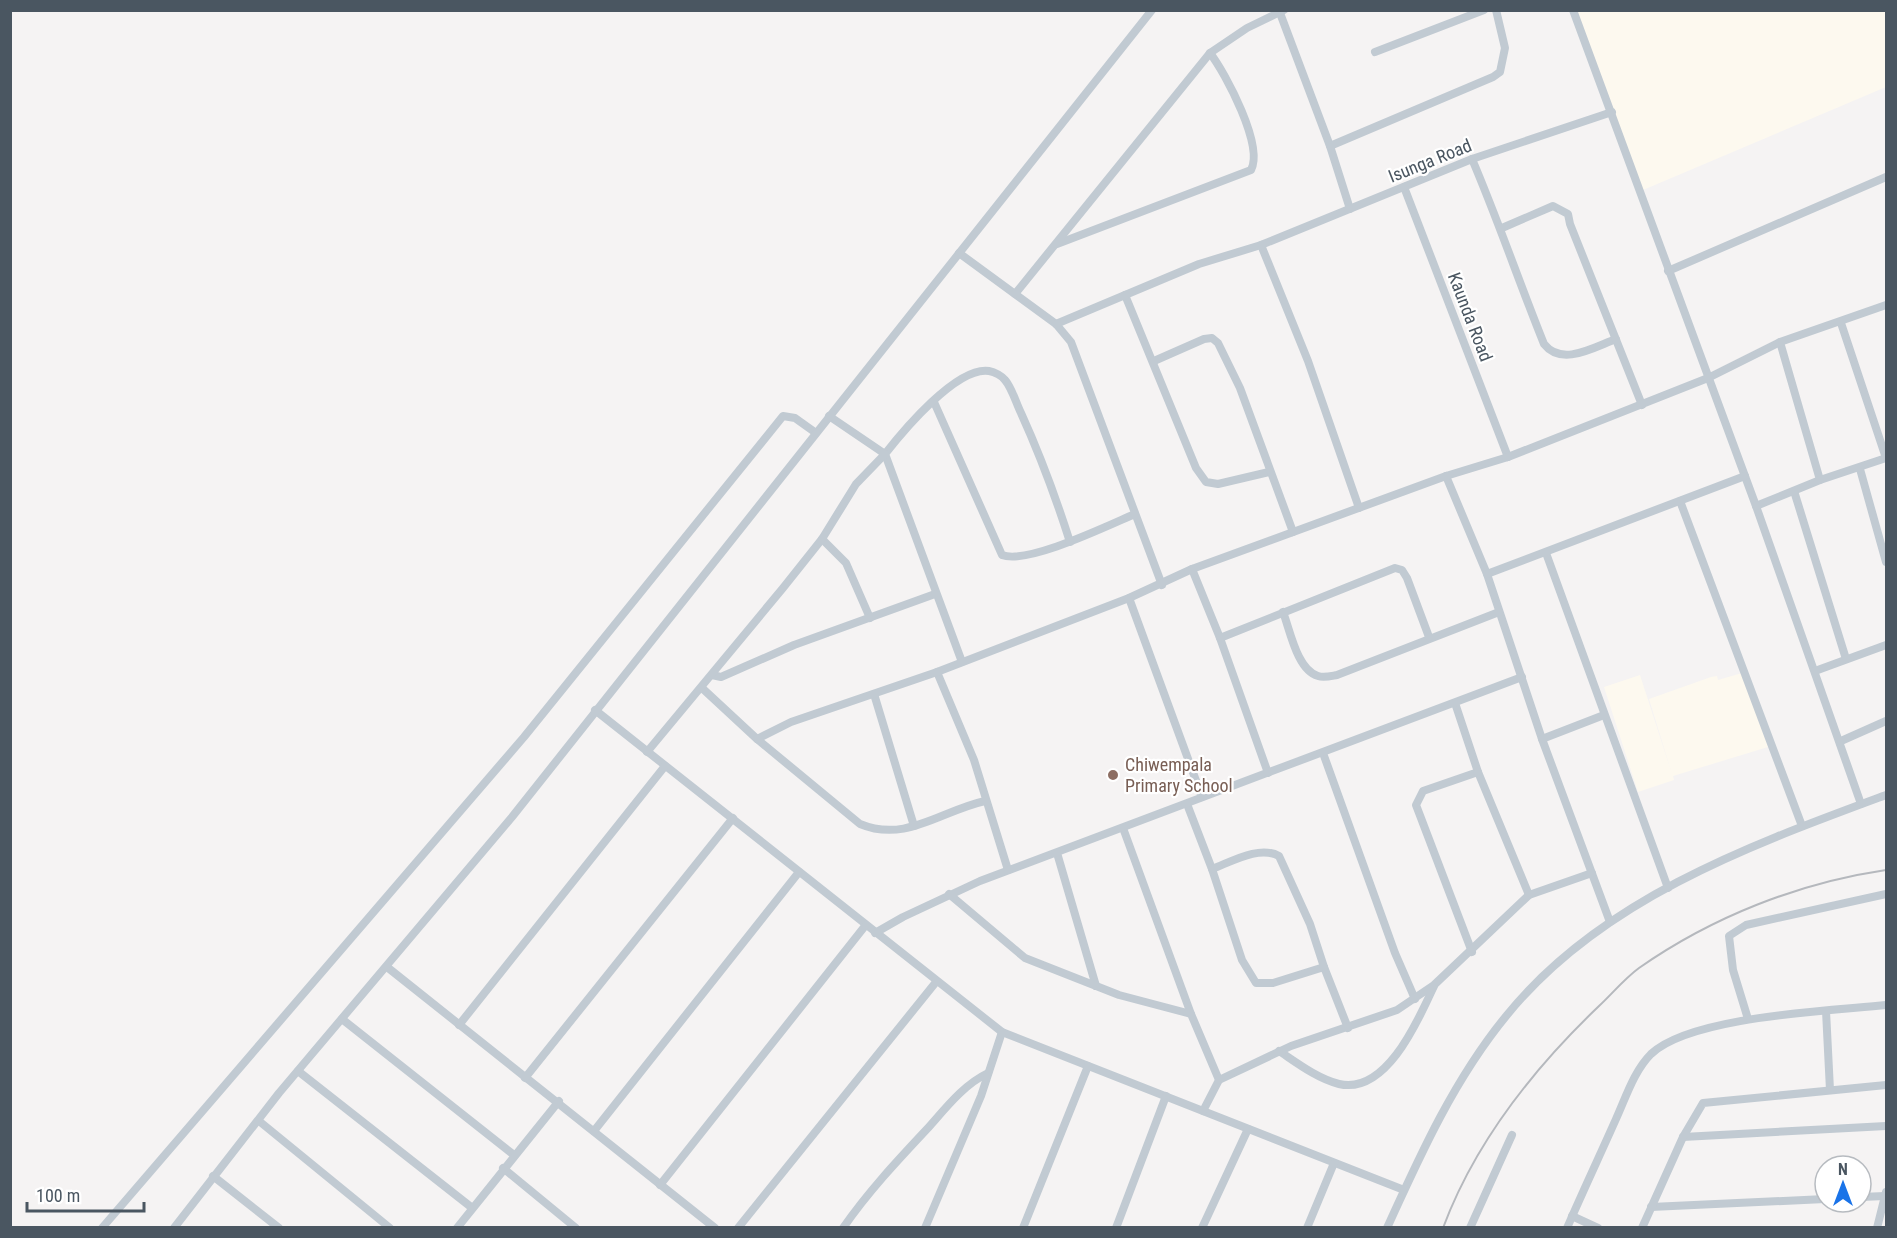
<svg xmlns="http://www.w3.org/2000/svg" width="1897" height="1238" viewBox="0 0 1897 1238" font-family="'Roboto Condensed',sans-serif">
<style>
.commercial{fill:#fdf9ef}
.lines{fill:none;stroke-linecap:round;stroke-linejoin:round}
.street{stroke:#c1cad2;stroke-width:8}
.rail{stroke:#b5b8bd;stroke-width:2}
.education-dot{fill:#8d6e63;stroke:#fff;stroke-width:2}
.labels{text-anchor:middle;stroke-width:4.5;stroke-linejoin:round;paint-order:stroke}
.street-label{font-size:18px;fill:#4a5661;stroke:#fff}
.education-label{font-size:18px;fill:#785e54;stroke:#fff;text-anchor:start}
</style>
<rect width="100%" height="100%" fill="#f5f3f3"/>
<g class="commercial">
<path d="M1575,11H1886V87L1643,190Z"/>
<path d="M1742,673L1768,747L1673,776L1674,780L1638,792L1604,687L1640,675L1672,774L1649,699L1711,677L1717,676L1718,680Z"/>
</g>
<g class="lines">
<g class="street">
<path d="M1573,10L1756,506L1861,804"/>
<path d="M1280,13L1330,146L1350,209"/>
<path d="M1375,52L1484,10"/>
<path d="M1330,146L1493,77L1500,72L1505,48L1496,10"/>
<path d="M1472,159C1498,220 1519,282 1544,344C1562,367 1594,347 1616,339"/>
<path d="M1404,187L1508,457"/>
<path d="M1502,228L1553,206L1568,214L1570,224L1642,405"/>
<path d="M1057,244L1251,170C1264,146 1226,74 1210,53"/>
<path d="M1261,245L1308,361L1359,508"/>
<path d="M959,253L1056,324L1071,342L1162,585"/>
<path d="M1668,271L1886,177"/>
<path d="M1015,294L1210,53L1247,28L1284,10"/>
<path d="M1125,295L1196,468L1206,482L1218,484L1269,472"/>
<path d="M1841,323L1886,458"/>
<path d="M1056,324L1199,264L1261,245L1472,159L1612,112"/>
<path d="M1780,342L1820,480"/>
<path d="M1154,361L1204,339L1212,338L1218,343L1240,388L1293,532"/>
<path d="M934,402L1002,555C1027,565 1109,525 1135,514"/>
<path d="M1860,469L1886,562"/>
<path d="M1446,476L1487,574L1542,739L1610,922"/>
<path d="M1794,491L1846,659"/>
<path d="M1680,501L1802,826"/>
<path d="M1756,506L1820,480L1886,458"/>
<path d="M822,539L846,563L870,618"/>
<path d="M1546,553L1668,888"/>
<path d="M1192,569L1220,638L1268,773"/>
<path d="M1487,574L1745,476"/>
<path d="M1129,598L1202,797"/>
<path d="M1283,612C1290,630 1297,670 1318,676C1324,678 1331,676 1337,675L1499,612"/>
<path d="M1220,638L1395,568L1402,570L1407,578L1429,637"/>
<path d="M962,662L885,454C903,431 957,366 989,371C995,372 1002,376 1005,380C1012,388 1016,403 1021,413C1040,455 1056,498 1070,542"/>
<path d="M1815,671L1886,645"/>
<path d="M937,672L974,760L1008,870"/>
<path d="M712,675L721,677L794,645L935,594"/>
<path d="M702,688L757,739L860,824C906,843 940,811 985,801"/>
<path d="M874,694L914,826"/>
<path d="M1455,703L1478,772L1423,791L1416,805L1472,952"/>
<path d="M595,710L1002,1032L1404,1190"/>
<path d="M757,739L791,722L937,672L1129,598L1192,569L1446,476L1508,457L1708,378L1780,342L1886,305"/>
<path d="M1542,739L1604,715"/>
<path d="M1841,741L1886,721"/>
<path d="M647,752L783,588L822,539L856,484L885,454L829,416"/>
<path d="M1323,753L1395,953L1415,999"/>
<path d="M1478,772L1529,895"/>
<path d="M1187,804L1212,869L1242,960L1256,983H1273L1324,967L1348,1028"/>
<path d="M1123,828L1191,1014"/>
<path d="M1057,853L1096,986"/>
<path d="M1212,869C1231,862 1259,845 1279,856L1310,924L1324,967"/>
<path d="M949,894L1025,958L1119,995L1191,1014L1219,1080L1203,1111"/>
<path d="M875,933L903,917L980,881L1522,677"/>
<path d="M387,967L715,1228"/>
<path d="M1826,1011L1830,1090"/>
<path d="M342,1019L514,1155"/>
<path d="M1748,1019L1733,970L1729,936L1746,925L1886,894"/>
<path d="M459,1025L665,766"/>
<path d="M1279,1051C1297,1063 1318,1079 1339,1084C1386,1095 1418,1021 1434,986"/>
<path d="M298,1071L471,1207"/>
<path d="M525,1078L733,818"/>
<path d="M1219,1080L1291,1046L1397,1010L1434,985L1529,895L1592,873"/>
<path d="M259,1121L390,1228"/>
<path d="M594,1131L799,872"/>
<path d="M1683,1137L1886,1126"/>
<path d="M503,1168L576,1228"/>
<path d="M213,1176L279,1228"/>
<path d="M660,1185L865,926"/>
<path d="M1861,1197L1885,1196"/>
<path d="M1651,1207L1825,1199"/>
<path d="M1572,1216L1598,1228"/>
<path d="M102,1228L524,737L783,416L795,418L816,433"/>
<path d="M174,1228L279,1093L512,817L1152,10"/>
<path d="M457,1228L559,1101"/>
<path d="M738,1228L936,982"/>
<path d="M843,1228C868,1192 897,1161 927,1129C945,1109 963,1085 988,1073"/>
<path d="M925,1228L981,1096L1002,1032"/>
<path d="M1023,1228L1088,1066"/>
<path d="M1116,1228L1166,1096"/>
<path d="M1202,1228L1248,1129"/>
<path d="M1307,1228L1334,1163"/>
<path d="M1387,1228C1421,1153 1455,1078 1507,1015C1601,899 1751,845 1886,795"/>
<path d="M1470,1228L1512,1135"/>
<path d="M1567,1228C1583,1191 1600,1155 1616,1119C1626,1097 1634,1071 1651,1054C1691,1016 1830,1011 1886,1005"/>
<path d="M1642,1228L1683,1137L1703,1103L1886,1085"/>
<path d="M1877,1228L1886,1192"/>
</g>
<path class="rail" d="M1443,1228C1475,1142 1533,1069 1599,1006C1612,994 1624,979 1639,968C1712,917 1798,883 1886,870"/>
</g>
<circle class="education-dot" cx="1113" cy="775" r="6"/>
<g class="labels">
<g class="street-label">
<text transform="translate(1430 161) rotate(-22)" y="6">Isunga Road</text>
<text transform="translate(1470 317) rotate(69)" y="6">Kaunda Road</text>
</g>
<g class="education-label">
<text x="1125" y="771">Chiwempala<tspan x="1125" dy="21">Primary School</tspan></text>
</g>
</g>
<rect width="1897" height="1238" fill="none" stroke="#4a5661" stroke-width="24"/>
<g transform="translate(1843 1184)"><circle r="28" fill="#ffffff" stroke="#b7bbc0" stroke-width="1.5"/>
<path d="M0-4.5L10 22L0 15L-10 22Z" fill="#1a73e8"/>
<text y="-9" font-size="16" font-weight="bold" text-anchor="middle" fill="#4a5661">N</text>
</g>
<path d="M27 1202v9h117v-9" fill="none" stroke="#4a5661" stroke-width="3"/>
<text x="36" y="1202" font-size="18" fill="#4a5661" stroke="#ffffff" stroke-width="4.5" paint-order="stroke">100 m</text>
</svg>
